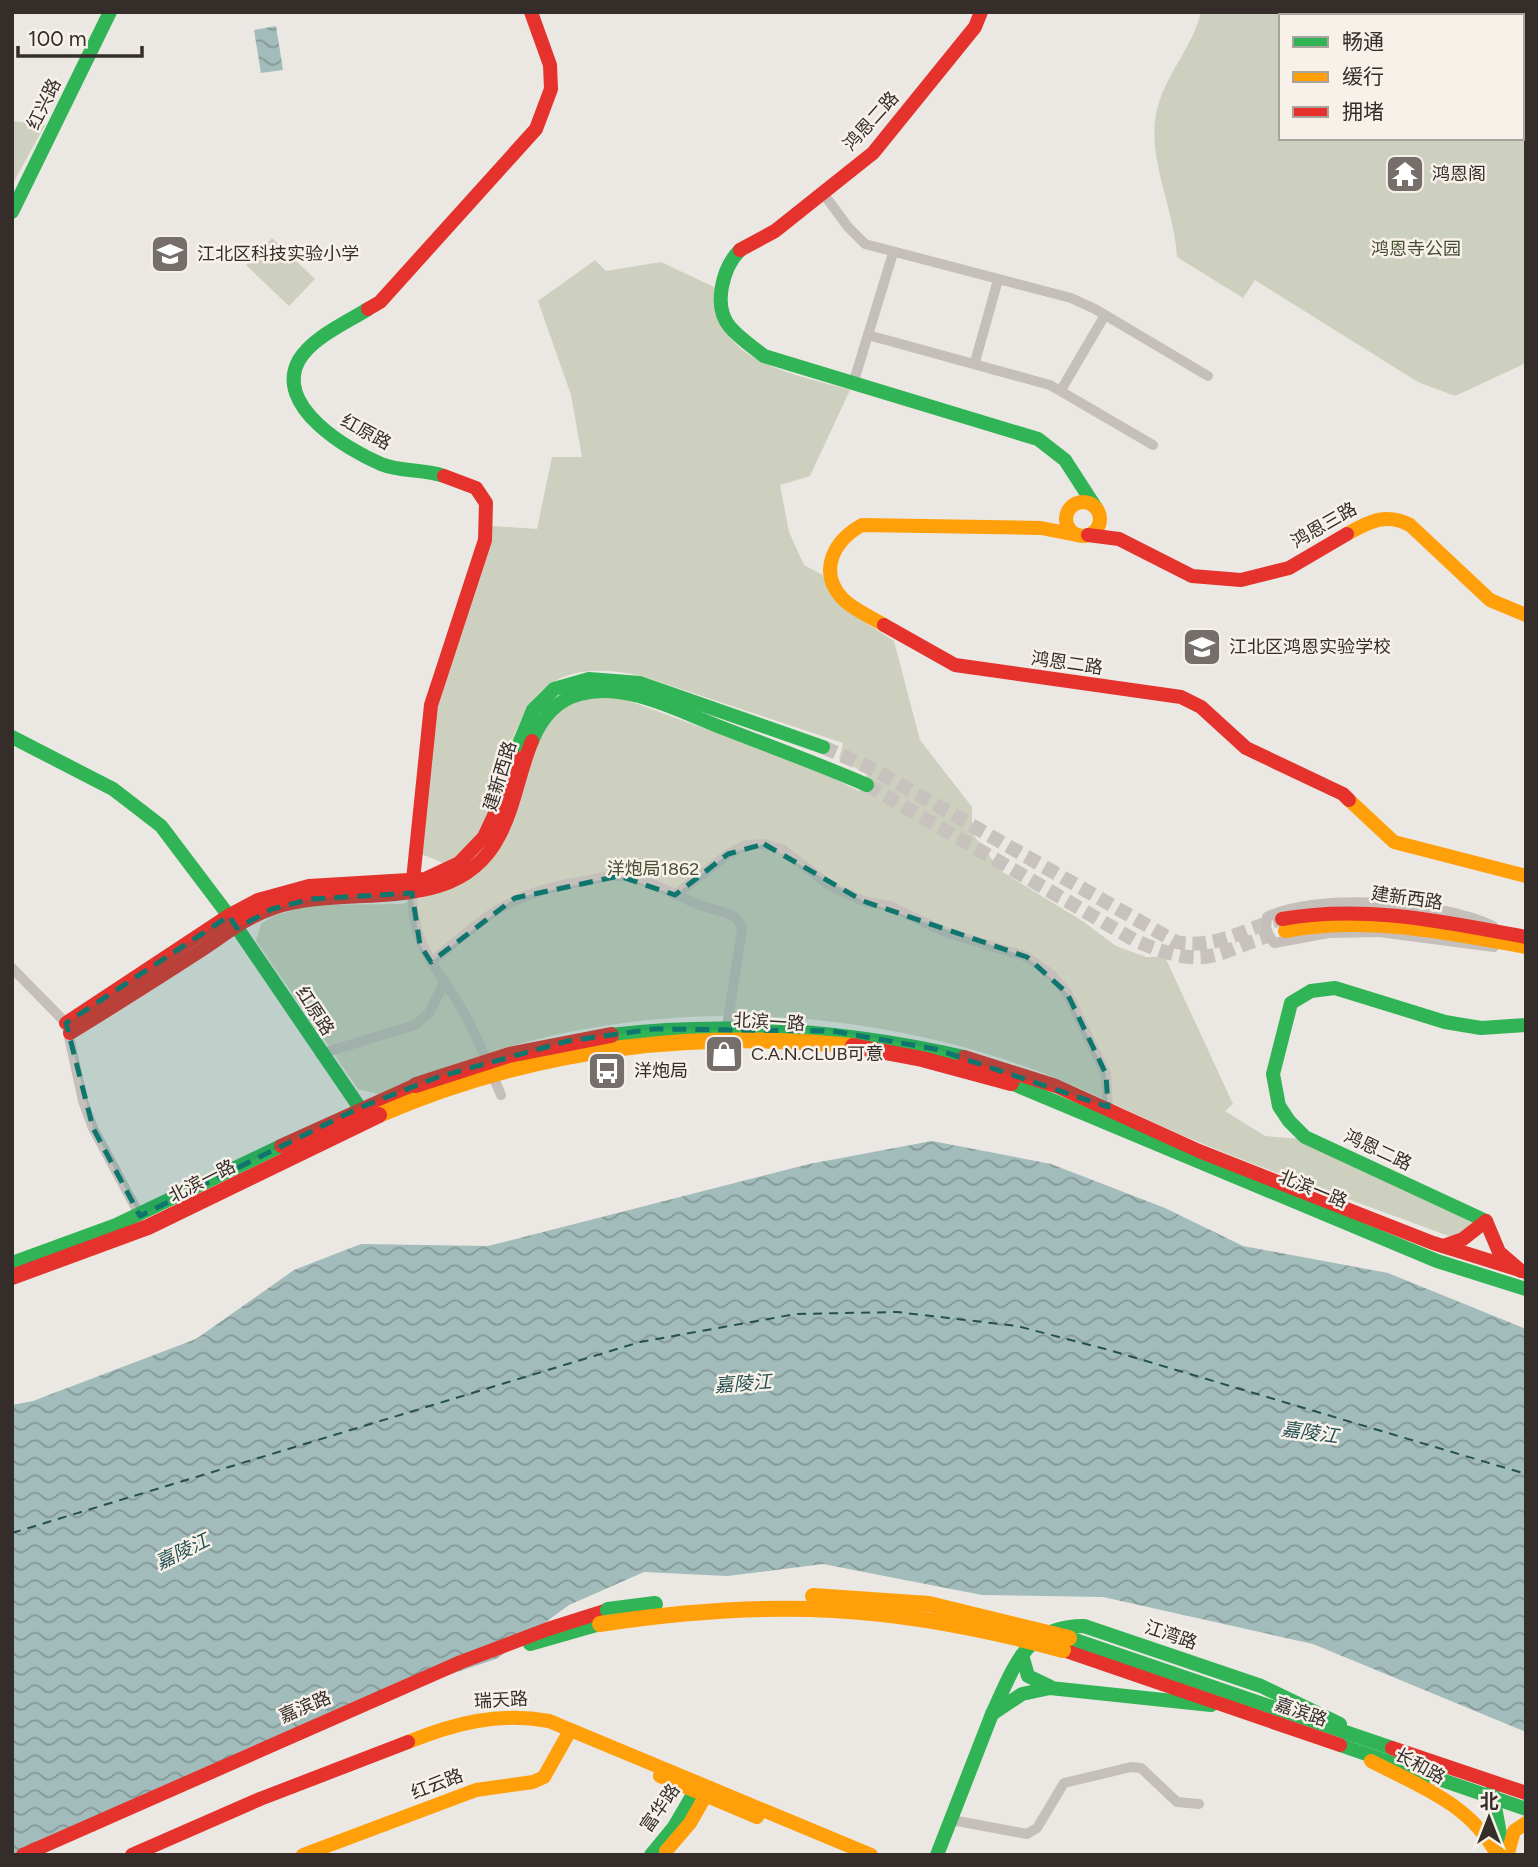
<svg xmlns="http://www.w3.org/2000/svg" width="1538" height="1867" viewBox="0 0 1538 1867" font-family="Figtree,'Noto Sans SC',sans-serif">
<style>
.park{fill:#cdd0be;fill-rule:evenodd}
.water{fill:url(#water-waves)}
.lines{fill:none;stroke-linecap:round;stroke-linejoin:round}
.ferry{stroke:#245051;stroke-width:2;stroke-dasharray:9 7;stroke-linecap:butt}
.secondary-tunnel{stroke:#c7c2bd;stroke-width:14;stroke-dasharray:14 7;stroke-linecap:butt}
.street{stroke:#c5bfbb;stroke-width:10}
.fast{stroke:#30b455;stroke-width:14}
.slow{stroke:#ff9f0a;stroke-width:14}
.jam{stroke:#e5322d;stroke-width:14}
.fast-bridge{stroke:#30b455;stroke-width:16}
.slow-bridge{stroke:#ff9f0a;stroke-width:16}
.jam-bridge{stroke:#e5322d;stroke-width:16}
.marked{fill:#0f766e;fill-opacity:0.2;stroke:#0f766e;stroke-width:5;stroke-dasharray:14 9;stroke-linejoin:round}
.labels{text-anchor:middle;stroke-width:5;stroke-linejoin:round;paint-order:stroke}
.street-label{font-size:18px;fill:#352d2a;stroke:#f7f1ea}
.poi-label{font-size:18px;fill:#352d2a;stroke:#f7f1ea;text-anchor:start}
.park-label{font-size:18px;fill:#465031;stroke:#f7f1ea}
.water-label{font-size:19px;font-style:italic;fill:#245051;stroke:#f7f1ea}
</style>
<defs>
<pattern id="water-waves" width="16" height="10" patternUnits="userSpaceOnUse" patternTransform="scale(1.75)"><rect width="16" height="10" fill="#a1bcba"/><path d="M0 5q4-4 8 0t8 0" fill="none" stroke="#849997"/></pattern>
</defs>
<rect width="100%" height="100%" fill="#ebe7e2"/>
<g class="park">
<path d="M1201,12H1526V363L1455,396L1418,382L1255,280L1243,298L1177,257C1175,209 1144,154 1158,106C1167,73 1193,46 1201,12ZM1281,16H1522V138H1281Z"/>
<path d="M12,121L45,125L12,185Z"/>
<path d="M272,238L315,279L289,306L246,265Z"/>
<path d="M595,260L606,271L661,262L716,288C717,300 717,316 722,326C745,369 808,377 850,390L810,476L780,485L789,532L804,565L823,575C832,607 868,623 894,641L920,740L972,807V833L1001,871L1084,922L1116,946L1146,957H1165L1233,1104L1225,1111L1265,1136L1302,1139L1473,1219V1226L1454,1238C1364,1204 1272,1173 1184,1136C1128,1112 1075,1083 1018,1064C855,1008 671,999 505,1048C462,1061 420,1077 378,1094L358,1089L256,941L261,924L273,916L311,905L402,904L444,891L491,858L537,733L572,700L616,696L814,769L859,791L867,774L839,759L843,743L642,676C468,637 537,827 443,863L421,854L437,706L491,542L492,526L537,529L552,457H582L571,395L538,301Z"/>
</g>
<g class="water">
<path d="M276,26L283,70L261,73L254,30Z"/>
<path d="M932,1141L1051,1164L1165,1208L1243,1246L1388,1273L1526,1329V1732L1313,1644L1103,1597L982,1595L823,1564L727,1576L644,1572L569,1605L496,1659L374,1700L24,1855H12V1405L33,1401L196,1339L294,1270L361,1244L488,1246L809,1164Z"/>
</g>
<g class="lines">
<path class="ferry" d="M12,1533L640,1342L796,1314L897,1312L1017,1326L1109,1350L1526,1474"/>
<g class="secondary-tunnel">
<path d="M823,747L875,770L1176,942C1216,950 1245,928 1282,919"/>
<path d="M867,785L1136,941C1214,974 1213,950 1285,931"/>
</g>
<g class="street">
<path d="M823,193L848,227L865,244L1071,298L1095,309L1208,376"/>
<path d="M868,335L1050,385L1153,445"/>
<path d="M975,362L998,280"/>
<path d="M853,384L893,253"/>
<path d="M1061,390L1105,315"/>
<path d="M412,893C413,946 434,963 460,1006C477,1034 488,1065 501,1095"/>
<path d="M675,895L728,854L746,845L764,844L782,849L829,885L863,901L890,906L945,932L1027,957L1052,975L1067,993L1106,1074L1108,1107"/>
<path d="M1493,926C1444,901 1315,892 1267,917L1266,931L1274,943L1329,933L1379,932L1494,947"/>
<path d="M431,962C485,918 506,894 578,882C591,880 607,875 620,876C646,877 676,896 700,905C716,912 739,910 742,930L727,1026"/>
<path d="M12,968L66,1023L83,1101L93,1128L140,1216"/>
<path d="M320,1054L415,1025L429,1013L444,983"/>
<path d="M952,1820L1027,1834L1037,1828L1064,1783L1131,1767L1141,1768L1177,1802L1199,1804"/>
</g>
<g class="fast">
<path d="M12,212L110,12"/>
<path d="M740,250C723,267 712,306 730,327C739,338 753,347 764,356L1038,439L1065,460L1096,508"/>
<path d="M368,309C346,323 313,337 299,360C273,406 348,450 381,464C400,472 424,469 444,476"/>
<path d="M12,737L113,789L161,826L229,916L366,1117"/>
<path d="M532,741C541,719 556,700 580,694C629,681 684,714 728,730C775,748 821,765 867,785"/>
<path d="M514,756L533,710L554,689L589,679L640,683L823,747"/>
<path d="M611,1035C731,1021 846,1030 964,1057"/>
<path d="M1011,1083L1437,1261L1526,1289"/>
<path d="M1486,1221L1305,1137L1289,1121L1279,1106L1273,1074L1291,1003L1311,991L1335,988L1445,1022L1481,1028L1526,1025"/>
<path d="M12,1263L116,1225L281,1146"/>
<path d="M1069,1638L1392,1748"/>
<path d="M530,1644L600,1624"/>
<path d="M1022,1655L1028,1676L1049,1686"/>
<path d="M1211,1705L1050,1688L1022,1694L992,1714C1014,1667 1025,1626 1084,1626L1261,1686L1340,1724"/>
<path d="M1340,1745L1526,1809"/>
<path d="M1492,1791L1504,1855"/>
<path d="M651,1855L674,1827L699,1784"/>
<path d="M937,1855L992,1714"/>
</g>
<g class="slow">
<circle cx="1083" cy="519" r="17"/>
<path d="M1347,534C1368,522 1386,512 1410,525L1490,600L1526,615"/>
<path d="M884,625C871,617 852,609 842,598C817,570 835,540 862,525L1041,528L1077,535"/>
<path d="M1349,800L1394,842L1526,876"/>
<path d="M1285,931C1367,916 1445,932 1526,947"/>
<path d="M408,1742C455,1723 498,1712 549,1721L871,1855"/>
<path d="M1371,1761C1419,1786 1471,1804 1497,1855"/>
<path d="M660,1776L757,1817"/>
<path d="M666,1851L690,1823L710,1788"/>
<path d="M1508,1853L1514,1831L1526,1823"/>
<path d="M303,1855L476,1790L533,1782L544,1777L567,1736"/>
</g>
<g class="jam">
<path d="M740,250L775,231L873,153L975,27L981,12"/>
<path d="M368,309L380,302L536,129L551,89L550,65L531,12"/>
<path d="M1088,535L1119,539L1192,576L1241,580L1289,568L1347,534"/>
<path d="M884,625L955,665L1181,697L1201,707L1246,748L1343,794L1349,800"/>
<path d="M413,880L431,705L485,540L486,503L476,488L444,476"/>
<path d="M1282,919C1365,904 1444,922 1526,937"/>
<path d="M66,1023L228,916L258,900L309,886L425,879L459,863L484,837L499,805L514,756"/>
<path d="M70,1033C114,1006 157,979 200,951C223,936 246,917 273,908C347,882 456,920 499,836C515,806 519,772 532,741"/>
<path d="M964,1057L1056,1086L1199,1151L1433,1243L1526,1272"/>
<path d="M281,1146L416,1085"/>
<path d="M1443,1246L1463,1239L1486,1221L1499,1252L1521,1271"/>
<path d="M1063,1650L1340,1745"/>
<path d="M1392,1748L1526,1793"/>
<path d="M23,1855L461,1662L548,1629L608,1610"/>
<path d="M132,1855L260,1799L408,1742"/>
</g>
<path class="fast-bridge" d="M608,1610L655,1604"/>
<g class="slow-bridge">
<path d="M379,1115C529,1050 690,1029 853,1046"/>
<path d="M813,1596L929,1604L1069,1638"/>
<path d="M600,1624C771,1598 896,1604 1063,1650"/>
</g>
<g class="jam-bridge">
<path d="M853,1046L922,1059L1011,1083"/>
<path d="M416,1085L509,1055L611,1035"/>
<path d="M12,1277L148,1227L379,1115"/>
</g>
</g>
<path class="marked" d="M764,844L863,901L1027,957L1067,993L1106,1074L1108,1107L935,1049L832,1031L654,1029L568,1041L438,1077L359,1108L140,1216L93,1128L66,1023L229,916L237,928L272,909L311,899L412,893L420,945L431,962L515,898L619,876L675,895L728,854Z"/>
<defs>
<g id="temple-square" transform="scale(2.0125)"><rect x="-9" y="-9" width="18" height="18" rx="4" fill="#756e6a" stroke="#f7f1ea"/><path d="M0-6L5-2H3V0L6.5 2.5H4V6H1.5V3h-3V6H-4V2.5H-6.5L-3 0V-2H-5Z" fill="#fff"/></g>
<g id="school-square" transform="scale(2.0125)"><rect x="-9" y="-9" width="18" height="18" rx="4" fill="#756e6a" stroke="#f7f1ea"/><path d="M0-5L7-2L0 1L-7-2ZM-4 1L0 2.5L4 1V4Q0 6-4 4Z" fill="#fff"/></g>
<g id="shop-square" transform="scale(2.0125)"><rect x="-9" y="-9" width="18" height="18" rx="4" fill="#756e6a" stroke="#f7f1ea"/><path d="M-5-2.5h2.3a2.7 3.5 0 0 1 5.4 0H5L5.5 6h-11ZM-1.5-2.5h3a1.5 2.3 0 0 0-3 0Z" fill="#fff"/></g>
<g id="bus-square" transform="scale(2.0125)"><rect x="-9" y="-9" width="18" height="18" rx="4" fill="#756e6a" stroke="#f7f1ea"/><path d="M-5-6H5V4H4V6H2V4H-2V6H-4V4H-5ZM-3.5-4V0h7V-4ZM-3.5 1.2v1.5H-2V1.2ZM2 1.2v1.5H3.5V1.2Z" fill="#fff"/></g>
</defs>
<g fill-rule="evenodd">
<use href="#temple-square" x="1405" y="174"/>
<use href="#school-square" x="170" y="254"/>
<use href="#school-square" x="1202" y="647"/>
<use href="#shop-square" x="724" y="1054"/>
<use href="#bus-square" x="607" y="1071"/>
</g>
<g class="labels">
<g class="street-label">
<text transform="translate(44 104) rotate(-64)" y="6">红兴路</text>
<text transform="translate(871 121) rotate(-48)" y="6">鸿恩二路</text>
<text transform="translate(366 432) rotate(29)" y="6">红原路</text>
<text transform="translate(1324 525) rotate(-30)" y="6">鸿恩三路</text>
<text transform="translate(1067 663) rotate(8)" y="6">鸿恩二路</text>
<text transform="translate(500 776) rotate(-73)" y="6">建新西路</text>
<text transform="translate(1407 898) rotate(8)" y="6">建新西路</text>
<text transform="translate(315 1011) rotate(57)" y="6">红原路</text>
<text transform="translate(769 1022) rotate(3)" y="6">北滨一路</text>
<text transform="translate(1378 1150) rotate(25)" y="6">鸿恩二路</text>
<text transform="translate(202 1181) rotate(-27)" y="6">北滨一路</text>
<text transform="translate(1313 1189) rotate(22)" y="6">北滨一路</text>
<text transform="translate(1171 1635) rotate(19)" y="6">江湾路</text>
<text transform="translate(501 1700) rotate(-3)" y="6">瑞天路</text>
<text transform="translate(305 1707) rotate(-23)" y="6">嘉滨路</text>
<text transform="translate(1301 1712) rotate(19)" y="6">嘉滨路</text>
<text transform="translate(1420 1766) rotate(29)" y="6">长和路</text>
<text transform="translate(437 1784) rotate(-21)" y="6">红云路</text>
<text transform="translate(660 1808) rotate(-55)" y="6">富华路</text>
</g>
<g class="poi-label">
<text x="1432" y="180">鸿恩阁</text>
<text x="197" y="260">江北区科技实验小学</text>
<text x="1229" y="653">江北区鸿恩实验学校</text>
<text x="751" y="1060">C.A.N.CLUB可意</text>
<text x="634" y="1077">洋炮局</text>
</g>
<g class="park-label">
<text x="1416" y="255">鸿恩寺公园</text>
<text x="653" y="875">洋炮局1862</text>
</g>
<g class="water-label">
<text transform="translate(743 1383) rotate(-4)" y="7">嘉陵江</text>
<text transform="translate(1310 1432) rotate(8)" y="7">嘉陵江</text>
<text transform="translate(182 1551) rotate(-26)" y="7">嘉陵江</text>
</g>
</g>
<rect width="1538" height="1867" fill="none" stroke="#352d2a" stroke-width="28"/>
<rect x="1279" y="14" width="245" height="126" fill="#f7f1ea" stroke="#a9a39d" stroke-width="2"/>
<rect x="1293" y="37" width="35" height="10" fill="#30b455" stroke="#a9a39d" stroke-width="2"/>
<text x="1342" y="49" font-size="21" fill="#352d2a">畅通</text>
<rect x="1293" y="72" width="35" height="10" fill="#ff9f0a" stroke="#a9a39d" stroke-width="2"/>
<text x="1342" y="84" font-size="21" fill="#352d2a">缓行</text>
<rect x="1293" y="107" width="35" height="10" fill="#e5322d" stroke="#a9a39d" stroke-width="2"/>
<text x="1342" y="119" font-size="21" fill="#352d2a">拥堵</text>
<g transform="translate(1489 1818)" stroke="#f7f1ea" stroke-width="5" paint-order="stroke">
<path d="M0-5L12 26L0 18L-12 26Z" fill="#352d2a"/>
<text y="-10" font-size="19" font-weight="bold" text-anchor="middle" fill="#352d2a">北</text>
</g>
<path d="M18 46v10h124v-10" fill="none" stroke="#352d2a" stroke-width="3.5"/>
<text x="28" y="46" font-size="21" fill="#352d2a" stroke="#f7f1ea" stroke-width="5" paint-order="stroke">100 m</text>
</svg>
